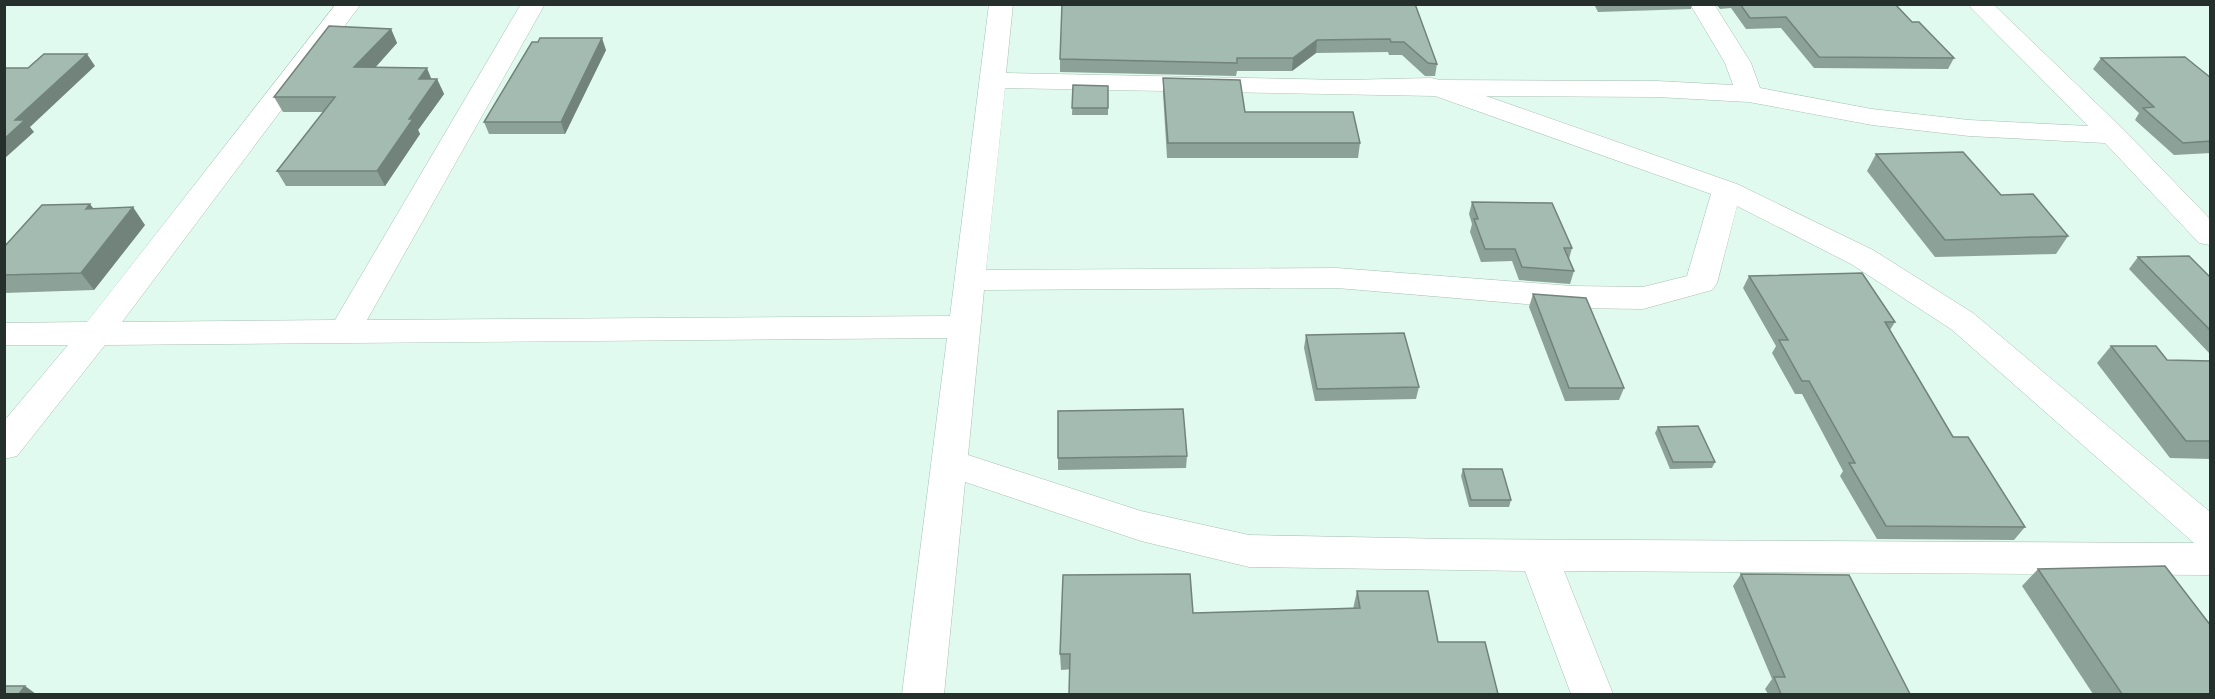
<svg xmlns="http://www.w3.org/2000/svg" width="2215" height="699" viewBox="0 0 2215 699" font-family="'DM Sans',sans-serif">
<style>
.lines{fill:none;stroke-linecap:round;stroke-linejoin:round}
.minor-casing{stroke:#a8c0b5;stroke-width:1}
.minor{fill:#fff;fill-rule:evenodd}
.wall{fill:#8ca198}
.shaded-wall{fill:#72837c}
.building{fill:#a3bbb1;stroke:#72837c;stroke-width:1.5}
</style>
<rect width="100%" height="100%" fill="#e0faef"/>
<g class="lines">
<g class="minor-casing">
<path id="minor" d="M336,4H361L122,322L335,320L521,4H545L367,320L950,316L989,4H1013L1006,73L1345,80L1431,78L1440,80L1657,81L1733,85L1725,63L1690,4H1714L1751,63L1760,88L1872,109L1969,120L2088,126L1967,4H1993L2123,129L2210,219V245L2199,243L2105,143L1969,136L1872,125L1749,102L1657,97L1486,96L1737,184L1873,250L1973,313L2210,512V575L1564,571L1613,694H1571L1525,571L1249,567L1141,541L965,482L944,694H902L947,338L105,345L17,456L4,459V421L68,345H4V323L87,322ZM1005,88L1435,96L1711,194L1687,276L1643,287L1572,286L1337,268L986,270ZM1737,206L1851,264L1951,329L2194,543L1450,539L1249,535L1141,511L968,455L984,290L1337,288L1572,308L1643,309L1712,290L1717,283Z"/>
</g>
<use href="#minor" class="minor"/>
</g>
<g class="wall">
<path d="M1415,4L1437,64L1435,76H1425L1402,55H1389L1388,52L1316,53L1292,71H1237L1236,76L1060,72V59Z"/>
<path d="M1594,4H1692L1691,9L1598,12Z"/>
<path d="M1716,4H1895L1912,22L1954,58L1948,69L1814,68L1781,28L1746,29L1731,8L1720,9Z"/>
<path d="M391,29L397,43L375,68L432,79H437L444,94L418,130L420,134L385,186H286L277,171L324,112H283L274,97Z"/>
<path d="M538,42L606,50L565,134H489L484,122Z"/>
<path d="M2101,58L2211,78V153L2174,155L2135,120L2139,113L2093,69Z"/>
<path d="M1163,78L1245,112L1360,143L1358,158H1167L1163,93Z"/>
<path d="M1073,85L1108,86V115H1072Z"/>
<path d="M1876,154L2001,195L2068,236L2056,254L1935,257L1867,171Z"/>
<path d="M1472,202L1572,248L1569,259L1574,271L1570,284L1519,280L1512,261L1481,262L1470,232L1472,224L1469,214Z"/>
<path d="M145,225L94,290L4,293V247Z"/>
<path d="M2138,257L2211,278V355L2129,269Z"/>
<path d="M1749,276L1895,322L1890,330L1953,437L2025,527L2014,540L1877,539L1840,476L1843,471L1802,394H1795L1772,353L1776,346L1743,288Z"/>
<path d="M1533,294L1624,388L1619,400L1565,401L1529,307Z"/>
<path d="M1306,335L1419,387L1416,399L1315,401L1304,348Z"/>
<path d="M2111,346L2167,360L2211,361V459L2170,458L2097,363Z"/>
<path d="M1658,427L1715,462L1712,468L1670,469L1655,433Z"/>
<path d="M1187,456L1186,468L1058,470V458Z"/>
<path d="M1463,469L1511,500L1509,507H1469L1461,476Z"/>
<path d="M2038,569L2211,694H2093L2022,586Z"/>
<path d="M1741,574L1910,694H1768L1765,689L1772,679L1733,586Z"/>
<path d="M1357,591L1438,642L1061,670L1060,654L1193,613L1353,609Z"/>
</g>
<g class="shaded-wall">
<path d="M391,29L397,43L362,82L354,67Z"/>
<path d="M602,38L606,50L565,134L561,122Z"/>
<path d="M1317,40L1316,53L1292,71L1293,58Z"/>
<path d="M87,54L95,66L30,127L34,132L4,159V139L15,120Z"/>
<path d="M427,68L433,83L419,79Z"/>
<path d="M437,79L444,94L418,130L420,134L385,186L377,171L409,119Z"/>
<path d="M90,204L103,221L86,209Z"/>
<path d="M133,207L145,225L94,290L81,273Z"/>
<path d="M25,686L36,694H19Z"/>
</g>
<g class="building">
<path d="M1062,4H1415L1437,64L1428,63L1404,42H1391L1390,39L1317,40L1293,58H1237V63L1060,59Z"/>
<path d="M1740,4H1895L1912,22H1919L1954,58L1819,57L1786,17L1750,18Z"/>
<path d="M329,26L391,29L354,67L427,68L419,79H437L409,119H413L377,171H277L335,97H274Z"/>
<path d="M540,38H602L561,122H484L532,42H538Z"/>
<path d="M44,54H87L15,120H25L4,139V68H28Z"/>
<path d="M2185,57L2211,78V141L2183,143L2143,108L2154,107L2101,58Z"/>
<path d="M1163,78L1240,80L1245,112H1353L1360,143H1168Z"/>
<path d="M1073,85L1108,86V108H1072Z"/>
<path d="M1963,152L2001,195L2033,194L2068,236L1945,240L1876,154Z"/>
<path d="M1472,202L1552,203L1572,248H1564L1574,271L1522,267L1515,249H1485L1474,219H1478Z"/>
<path d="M90,204L86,209L133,207L81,273L4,275V247L42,205Z"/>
<path d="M2189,256L2211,278V331L2138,257Z"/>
<path d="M1862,273L1895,322H1885L1953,437H1968L2025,527L1886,526L1849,463H1855L1809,381H1802L1779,340H1788L1749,276Z"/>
<path d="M1533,294L1586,298L1624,388H1569Z"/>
<path d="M1404,333L1419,387L1317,389L1306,335Z"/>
<path d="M2111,346H2156L2167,360L2211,361V441H2186Z"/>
<path d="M1183,409L1187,456L1058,458V411Z"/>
<path d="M1698,426L1715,462H1673L1658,427Z"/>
<path d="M1463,469H1502L1511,500H1471Z"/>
<path d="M2165,566L2211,626V694H2122L2038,569Z"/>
<path d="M1190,574L1193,613L1360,608L1357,591H1428L1438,642H1485L1498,694H1069L1070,654H1060L1063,575Z"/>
<path d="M1741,574L1849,575L1910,694H1781L1774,677H1785Z"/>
<path d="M4,686H25L19,694H4Z"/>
</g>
<rect width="2215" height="699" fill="none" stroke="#252f2b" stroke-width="12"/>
</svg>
